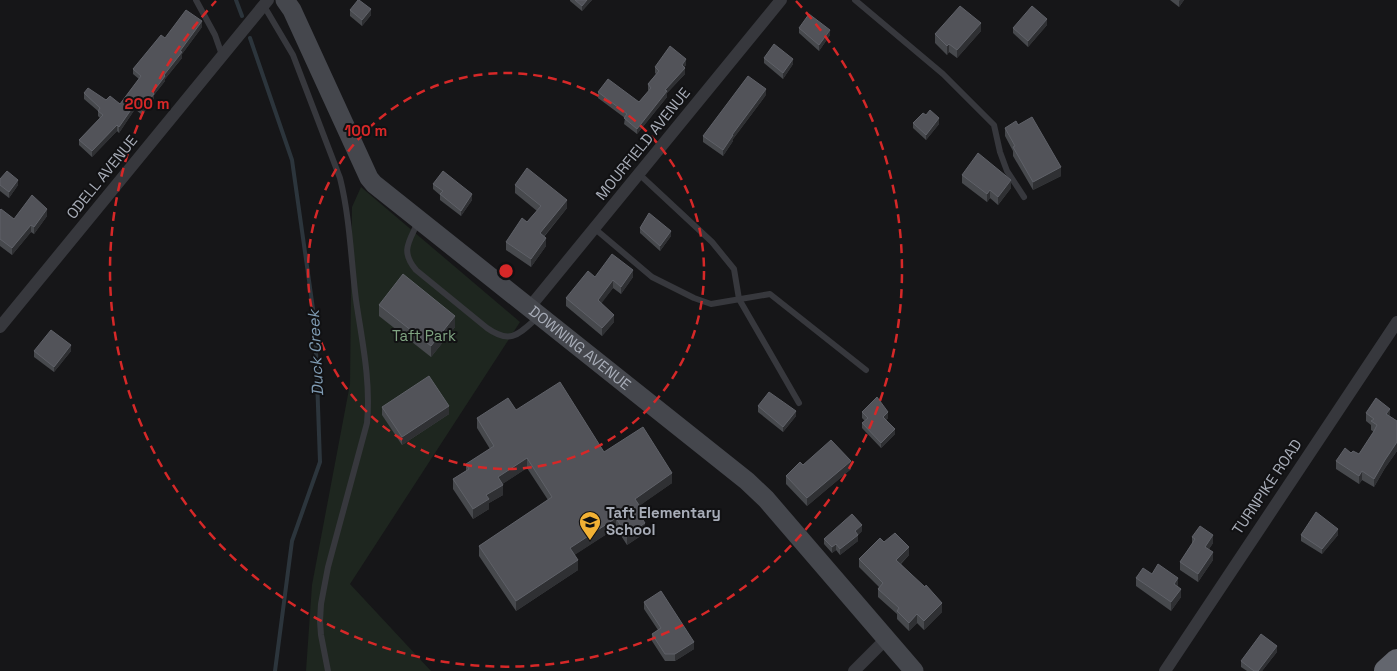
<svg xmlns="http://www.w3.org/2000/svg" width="1397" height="671" viewBox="0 0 1397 671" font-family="'Space Grotesk',sans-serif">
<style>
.green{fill:#1e261f}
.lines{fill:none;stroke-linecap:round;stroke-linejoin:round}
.stream{stroke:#2c353c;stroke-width:4}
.lane{stroke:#37383d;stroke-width:6}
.street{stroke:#37383d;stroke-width:12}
.secondary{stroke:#45474d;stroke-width:19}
.highway{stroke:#63666e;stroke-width:24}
.wall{fill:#47494d}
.shaded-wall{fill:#2f3033}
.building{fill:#525359;stroke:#5f6168}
.ring{fill:none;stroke:#d62828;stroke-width:2.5;stroke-dasharray:9 6}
.labels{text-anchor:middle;stroke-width:4;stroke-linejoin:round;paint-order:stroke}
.street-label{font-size:15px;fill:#a8adb8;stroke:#111113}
.park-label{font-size:15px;fill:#7fa381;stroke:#111113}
.poi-label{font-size:15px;font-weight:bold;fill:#a8adb8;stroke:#111113;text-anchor:start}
.water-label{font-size:16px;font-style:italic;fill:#7f9bb3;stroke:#111113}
.centre{fill:#d62828;stroke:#111113;stroke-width:2.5}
.ring-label{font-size:15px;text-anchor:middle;font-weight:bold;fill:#d62828;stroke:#111113;stroke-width:4;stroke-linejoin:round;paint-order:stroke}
</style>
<rect width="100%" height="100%" fill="#161618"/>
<path class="green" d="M361,187L520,322L350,584L431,671H306L312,585L350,384L352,207Z"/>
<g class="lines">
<g class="stream">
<path d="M236,0L242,16"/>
<path d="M250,38L292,160L315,323L320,462L292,541L275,671"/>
</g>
<g class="lane">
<path d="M196,0L215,35L222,55"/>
<path d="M855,0L943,74L994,125L1000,152L1007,171L1024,197"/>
<path d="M264,6L293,55L340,178C350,218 351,260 356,300C362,341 371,381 367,423L328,567L321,604L320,621L321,635L328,671"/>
<path d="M639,174L712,242L734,269L739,299L799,403"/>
<path d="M418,222C409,242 400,251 416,270L487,328C511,345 519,334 538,317"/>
<path d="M594,228L652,277L694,298L711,304L770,294L866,370"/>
</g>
<g class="street">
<path d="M529,308L781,0"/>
<path d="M0,327L268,0"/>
<path d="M854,671L886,639"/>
<path d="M1165,671L1397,322"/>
</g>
<path class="secondary" id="s1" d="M285,0L292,10L369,178L374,184L747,481L766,499L914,671"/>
<path class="highway" d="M1386,671L1397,661"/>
</g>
<g class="wall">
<path d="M570,0H592L582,11L570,1Z"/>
<path d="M1170,0H1184L1179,7Z"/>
<path d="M350,10L371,15L362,26L350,16Z"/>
<path d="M1047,25L1028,47L1013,33V28Z"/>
<path d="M202,27L182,54V58L165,79V81L154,95V100L142,115L135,109L119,133L117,131L92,157L79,145V140L100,118L98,116V111L84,99V93L120,104L139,79L133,74V69L165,38Z"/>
<path d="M799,28L830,35L819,51L799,33Z"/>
<path d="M981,31L957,58L949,52L947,55L935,43V34Z"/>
<path d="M764,58L793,64L783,79L764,63Z"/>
<path d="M686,65L684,67L685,74L667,93V97L637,134L624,124L625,118L598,98V92L639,102L649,91L648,90V84L656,74L655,73V67Z"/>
<path d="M766,95L733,139V141L723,156L703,142V136Z"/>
<path d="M913,123L939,124L926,140L913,128Z"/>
<path d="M1018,125L1061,176L1033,190L1013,156V151L1005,136V128Z"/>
<path d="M962,175L1011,188L998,205L990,198L987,202L962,183Z"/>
<path d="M0,179L18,185L9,198L0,191Z"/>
<path d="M433,184L472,200L461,216L440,200V195L433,189Z"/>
<path d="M515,185L567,208L544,237L546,246L531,267L506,250V242L527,222L537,211L515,193Z"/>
<path d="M0,210L14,219L47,216L34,234L31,232L12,255L0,246Z"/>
<path d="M640,228L671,236L660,251L640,233Z"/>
<path d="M595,277H633L621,294L613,288L601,303L614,322L602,336L566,306V298Z"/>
<path d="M379,305L455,327L431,357L379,316Z"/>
<path d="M34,351H71L54,372L34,357Z"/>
<path d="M758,406L796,416L783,432L758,412Z"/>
<path d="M382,407L449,414L402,445L382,415Z"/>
<path d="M516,410L604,452L672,483L640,505L645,533L627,545L616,528L574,555L578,570L516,611L479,556V546L548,500L527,468L502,484L503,495L489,503V509L473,519L453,489V479L466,471V464L490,449L477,428V418Z"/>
<path d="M862,412L888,418L886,420L895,434L881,448L862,428V423L865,421L862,418Z"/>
<path d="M1366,413L1390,416L1397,421V451L1385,468L1374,487L1362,480L1359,484L1336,469V461L1351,453L1359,454L1374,432L1371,430V425L1366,421Z"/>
<path d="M803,465L851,469L807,506L786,484V476Z"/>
<path d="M862,531L858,535V541L840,555L836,550L832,553L824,544V539Z"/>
<path d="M1301,535H1338L1322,554L1301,541Z"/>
<path d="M1192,537L1213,543L1209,549L1213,560L1198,582L1180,570V562L1192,544Z"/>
<path d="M884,542L909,555L901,564L942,612L924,630L917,623L909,631L897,619V614L878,597V589L879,587L859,567V559Z"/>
<path d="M1152,574L1178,586L1181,597L1171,611L1136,586V578Z"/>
<path d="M644,602L694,649L675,661H665L652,641V634L658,630L644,609Z"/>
<path d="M1277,652L1262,671H1247L1241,667V661Z"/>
</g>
<g class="shaded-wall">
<path d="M587,0H592L582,11V6Z"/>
<path d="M1180,0H1184L1179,7V1Z"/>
<path d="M371,9V15L362,26V20Z"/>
<path d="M1047,19V25L1028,47V41Z"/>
<path d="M202,21V27L182,54V58L165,79V81L154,95V100L142,115V109L153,92L180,51Z"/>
<path d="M981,23V31L957,58V50Z"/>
<path d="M830,30V35L819,51V45Z"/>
<path d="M949,44V52L947,55V46Z"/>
<path d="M686,59V65L682,71V65Z"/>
<path d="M793,59V64L783,79V73Z"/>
<path d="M685,68V74L667,93V97L637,134V129L665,90Z"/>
<path d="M766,89V95L733,139V141L723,156V150L732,135Z"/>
<path d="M135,104V109L119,133V127Z"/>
<path d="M939,118V124L926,140V135Z"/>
<path d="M117,125V131L92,157V151Z"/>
<path d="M1061,167V176L1033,190V182Z"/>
<path d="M18,180V185L9,198V192Z"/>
<path d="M1011,180V188L998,205V197Z"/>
<path d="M990,190V198L987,202V194Z"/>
<path d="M472,194V200L461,216V211Z"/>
<path d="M567,200V208L540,241V233Z"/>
<path d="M47,209V216L34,234V227Z"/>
<path d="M31,225V232L12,255V248Z"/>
<path d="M671,231V236L660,251V246Z"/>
<path d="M546,238V246L531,267V259Z"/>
<path d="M633,270V277L621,294V287Z"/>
<path d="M613,280V288L598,308V300Z"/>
<path d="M614,315V322L602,336V328Z"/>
<path d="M455,316V327L431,357V346Z"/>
<path d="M71,345V351L54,372V367Z"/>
<path d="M449,406V414L402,445V437Z"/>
<path d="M1390,409V418L1386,414Z"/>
<path d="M796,411V416L783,432V427Z"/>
<path d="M888,412V418L883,423V417Z"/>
<path d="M895,429V434L881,448V443Z"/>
<path d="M1397,442V451L1385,468L1374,487V479L1385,460Z"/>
<path d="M527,458V468L498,487V477Z"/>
<path d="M851,461V469L807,506V498Z"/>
<path d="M1362,471V480L1359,484V476Z"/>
<path d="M672,473V483L635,509V499Z"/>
<path d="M503,485V495L489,503V509L473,519V509L486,495Z"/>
<path d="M641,508V518L637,511Z"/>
<path d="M616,518V528L570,558V548Z"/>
<path d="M645,523V533L627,545V535Z"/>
<path d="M862,525V531L855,537V531Z"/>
<path d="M1338,529V535L1322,554V549Z"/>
<path d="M858,535V541L840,555V549Z"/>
<path d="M1213,535V543L1205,555V547Z"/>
<path d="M836,544V550L832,553V547Z"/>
<path d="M909,547V555L896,568V560Z"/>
<path d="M1213,552V560L1198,582V574Z"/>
<path d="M578,560V570L516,611V601Z"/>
<path d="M1178,578V587L1174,584Z"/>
<path d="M1181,589V597L1171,611V602Z"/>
<path d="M942,603V612L924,630V621Z"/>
<path d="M917,614V623L909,631V623Z"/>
<path d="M694,642V649L675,661V654Z"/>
<path d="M1277,646V652L1262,671H1258Z"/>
</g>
<g class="building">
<path d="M358,0H359L371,9L362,20L350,10Z"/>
<path d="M575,0H587L582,6Z"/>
<path d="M960,6L981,23L957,50L949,44L947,46L935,34Z"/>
<path d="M1032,6L1047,19L1028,41L1013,28Z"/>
<path d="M186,10L202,21L180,51L182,52L164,75L165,76L153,92L154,94L142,109L135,104L119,127L117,125L92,151L79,140L103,115L98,111L100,108L84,93L88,88L106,100L110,96L120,104L141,76L133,69L161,35L165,38Z"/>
<path d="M809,14L830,30L819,45L799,28Z"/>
<path d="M774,44L793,59L783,73L764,58Z"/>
<path d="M670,46L686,59L682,65L685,68L665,90L667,91L637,129L624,118L627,114L598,92L608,79L639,102L651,88L648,84L659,71L655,67Z"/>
<path d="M748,76L766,89L732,135H733L723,150L703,136Z"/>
<path d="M930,110L939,118L926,135L913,123L923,113L926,115Z"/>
<path d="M1032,117L1061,167L1033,182L1013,147L1015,146L1005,128L1016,121L1018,125Z"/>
<path d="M978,153L1011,180L998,197L990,190L987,194L962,175Z"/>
<path d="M527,168L567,200L540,233L546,238L531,259L506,242L522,218L527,222L541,206L515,185Z"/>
<path d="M7,171L18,180L9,192L0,185V179Z"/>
<path d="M443,171L472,194L461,211L440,194L443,191L433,184Z"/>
<path d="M32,195L47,209L34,227L31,225L12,248L0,239V210L1,209L14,219Z"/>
<path d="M649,213L671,231L660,246L640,228Z"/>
<path d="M612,254L633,270L621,287L613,280L598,300L614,315L602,328L566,298L588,271L595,277Z"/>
<path d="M403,274L455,316L431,346L379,305Z"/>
<path d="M51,330L71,345L54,367L34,351Z"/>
<path d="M429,376L449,406L402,437L382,407Z"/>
<path d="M560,382L604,452L643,427L672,473L635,499L641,508L637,511L645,523L627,535L616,518L570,548L578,560L516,601L479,546L552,497L527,458L498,477L503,485L486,495L489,499L473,509L453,479L469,469L466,464L494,446L477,418L508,398L516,410Z"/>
<path d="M769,392L796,411L783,427L758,406Z"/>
<path d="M877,397L888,412L883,417L895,429L881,443L862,423L868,418L862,412Z"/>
<path d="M1376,398L1390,409L1386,414L1397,421V442L1385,460L1374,479L1362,471L1359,476L1336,461L1345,448L1351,453L1353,451L1359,454L1374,431L1377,425L1371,421L1374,419L1366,413Z"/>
<path d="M831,440L851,461L807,498L786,476L800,462L803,465Z"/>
<path d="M1316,512L1338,529L1322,549L1301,535Z"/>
<path d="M852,514L862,525L855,531L858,535L840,549L836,544L832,547L824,539Z"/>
<path d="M1200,526L1213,535L1205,547L1213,552L1198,574L1180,562L1195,539L1192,537Z"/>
<path d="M895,533L909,547L896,560L925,587L926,585L942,603L924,621L917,614L909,623L897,611L899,608L878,589L883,583L859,559L880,538L884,542Z"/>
<path d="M1158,564L1178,578L1174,584L1181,589L1171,602L1136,578L1143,568L1152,574Z"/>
<path d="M661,591L694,642L675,654H665L652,634L661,628L644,602Z"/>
<path d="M1261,634L1277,646L1258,671H1254L1241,661Z"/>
</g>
<g class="ring">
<circle cx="506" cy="271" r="198"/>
<path d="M796 1A396 396 0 1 1 216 1"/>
</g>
<defs>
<g id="school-pin" transform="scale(1.125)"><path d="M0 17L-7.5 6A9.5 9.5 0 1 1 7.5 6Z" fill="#f2b134" stroke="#111113"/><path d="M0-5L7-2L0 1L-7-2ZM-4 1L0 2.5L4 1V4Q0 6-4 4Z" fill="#111"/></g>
</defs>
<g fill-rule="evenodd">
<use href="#school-pin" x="590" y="522"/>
</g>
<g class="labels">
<g class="street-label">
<text transform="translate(643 144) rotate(-51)" y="5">MOURFIELD AVENUE</text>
<text transform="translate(102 177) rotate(-51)" y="5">ODELL AVENUE</text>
<text dy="5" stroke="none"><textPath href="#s1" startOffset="468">DOWNING AVENUE</textPath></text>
<text transform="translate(1267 487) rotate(-56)" y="5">TURNPIKE ROAD</text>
</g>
<g class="park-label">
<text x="424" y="341">Taft Park</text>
</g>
<g class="poi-label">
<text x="606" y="518">Taft Elementary<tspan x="606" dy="17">School</tspan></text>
</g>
<g class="water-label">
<text transform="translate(315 353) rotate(-93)" y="6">Duck Creek</text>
</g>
</g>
<circle cx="506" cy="271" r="8" class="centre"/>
<g class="ring-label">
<text x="147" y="109">200 m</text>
<text x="366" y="136">100 m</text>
</g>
</svg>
